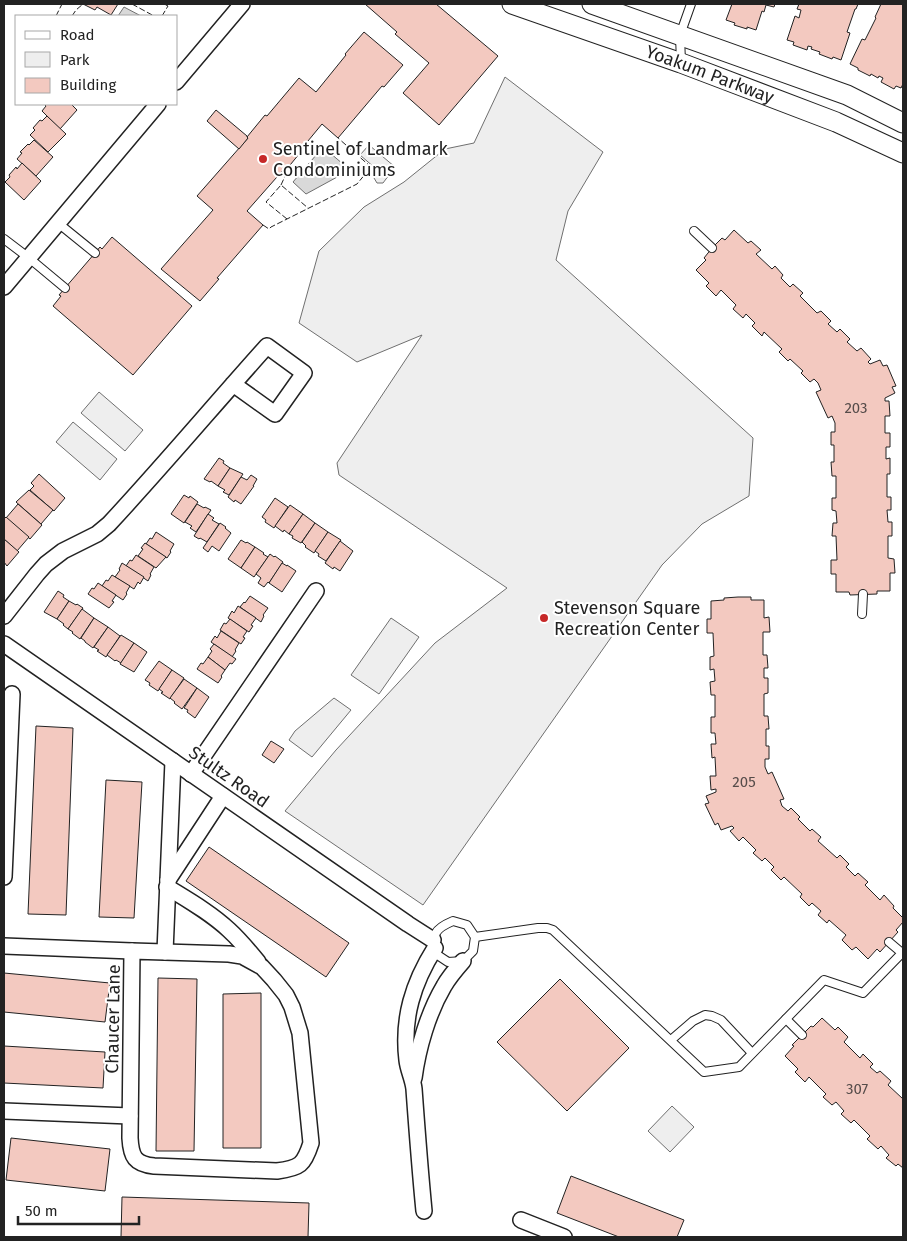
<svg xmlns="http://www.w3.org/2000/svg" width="907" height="1241" viewBox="0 0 907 1241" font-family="'Fira Sans',sans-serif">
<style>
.green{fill:#eee;stroke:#6f6f6f}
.water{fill:#d9d9d9;stroke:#6f6f6f}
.building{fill:#f3c9c0;stroke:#222}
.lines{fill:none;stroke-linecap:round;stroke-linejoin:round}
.service-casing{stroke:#222;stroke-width:10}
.minor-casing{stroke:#222;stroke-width:18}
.tertiary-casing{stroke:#222;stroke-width:21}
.service{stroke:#fff;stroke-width:8}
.minor{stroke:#fff;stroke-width:15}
.tertiary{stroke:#fff;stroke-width:19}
.fence{stroke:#222;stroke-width:1;stroke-dasharray:6 2.5;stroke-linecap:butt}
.poi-dot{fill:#c62828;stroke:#fff;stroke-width:2}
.labels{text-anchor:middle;stroke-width:4;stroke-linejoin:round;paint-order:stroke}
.number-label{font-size:15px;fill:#564c4a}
.street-label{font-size:18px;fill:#222;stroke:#fff}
.poi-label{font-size:18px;fill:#222;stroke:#fff;text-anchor:start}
</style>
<rect width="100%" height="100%" fill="#fff"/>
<g class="green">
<path d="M505,77L603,152L568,211L556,260L753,438L749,496L702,524L662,565L423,905L285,811L336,750L435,643L507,588L339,475L337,463L422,335L357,362L299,323L319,251L364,207L404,182L445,149L474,143Z"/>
<path d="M369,145L395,167L383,183H377L371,173L375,168L360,155Z"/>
<path d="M99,392L143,430L125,451L81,413Z"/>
<path d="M73,422L117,459L100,480L56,442Z"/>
<path d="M391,618L419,637L379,694L351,675Z"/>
<path d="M334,698L351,710L312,757L289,740L295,731Z"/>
<path d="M672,1106L694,1127L670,1152L648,1131Z"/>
</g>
<g class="water">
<path d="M124,7L141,16H118Z"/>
<path d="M323,147L350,170L306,194L293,182Z"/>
</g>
<g class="building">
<path d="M83,4H118L111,15L97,7L95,10Z"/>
<path d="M365,4H436L498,56L439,125L403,93L429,63L395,34L397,32Z"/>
<path d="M732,4H775L774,7L766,5L764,12L762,11L756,30L747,27V29L734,25L735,23L726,20Z"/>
<path d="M799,4H858L856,9H855L847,32L850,33L841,60L833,57L832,59L819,54L820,52L811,49L812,47L808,46L807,50L793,45L794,42L787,40L795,16L799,18L801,10L797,9Z"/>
<path d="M881,4H903V84L901,88L896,86L894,89L881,82L883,78L879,76L878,78L871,74L870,76L858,70V68L850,64L862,39L865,40L876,18L875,17Z"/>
<path d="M364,32L403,65L384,87L382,86L338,138L322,124L303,147L304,148L286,170L284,169L247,211L263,225L217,278L219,279L200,301L161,269L213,210L197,196L248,138L247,137L265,115L267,116L299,78L316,92L346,55L345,54Z"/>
<path d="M45,104H71L77,110L60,129L42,111L46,106L45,105Z"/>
<path d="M216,110L247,136V137L248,138L239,149L207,121Z"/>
<path d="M47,116L66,134L48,152L30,135L35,130L33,128L40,120L42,121Z"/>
<path d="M34,140L53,157L36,176L17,159L22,153L20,152L28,144L29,145Z"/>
<path d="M22,163L41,181L24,200L5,182L10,177L9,175L16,167L17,169Z"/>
<path d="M734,230L748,243L751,241L761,250L756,254L772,269L775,266L783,275L781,278L790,287L793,284L803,293L800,296L817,313L821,311L831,321L828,324L837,332L840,329L850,339L847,342L857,351L861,348L871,359L868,362L870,364L880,360L883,366L887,365L896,386L892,387L895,393L885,398V401H889L890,416H885V433H890V447H886V459L890,458V474H887V497H891V510H887L888,522H892V536H888V558L894,559L895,573H890V591H877V594L850,595L849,592H836V574H831V560H837L836,536H832L833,523H837L836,511L832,510V498H836V476H832L831,462H834V445H831V432H835V423L832,416L828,418L816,392L821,390L818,383L814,379L810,382L801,373L803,371L790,359L788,361L779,352L782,349L764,332L762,336L752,326L755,323L746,314L743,318L733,309L736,305L721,290L716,296L706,286L709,283L696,270L706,260L704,258L712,248L722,238L725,240Z"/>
<path d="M112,237L192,306L133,375L53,306L61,296L59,295L95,253L100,247L102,249Z"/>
<path d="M219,458L224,461L223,463L230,468L218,486L211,481L210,482L204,479Z"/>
<path d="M230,468L243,474L229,495L223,492L225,490L218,486Z"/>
<path d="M39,474L65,498L54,511L30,490L34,486L31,483Z"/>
<path d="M251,475L257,479L253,486H254L241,504L235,500L234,502L228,497L241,477L247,480Z"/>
<path d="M29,490L53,510L41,524L16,502Z"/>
<path d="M184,495L189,498L190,496L198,502L184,523L171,514Z"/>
<path d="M275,498L288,507L274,528L265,522L266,520L262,517Z"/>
<path d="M18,504L42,525L30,539L6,518Z"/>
<path d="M197,504L204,508L205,507L211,510L196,532L190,528L192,526L185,522Z"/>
<path d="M290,505L303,514L289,534L284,530L283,532L275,526Z"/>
<path d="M208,514L214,518L212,520L219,524L207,542L200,538L199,539L194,536Z"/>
<path d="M303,514L315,523L301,543L292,538L293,536L289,534Z"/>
<path d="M6,517L29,537L17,551L4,539V519Z"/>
<path d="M220,523L226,527L225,528L231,533L219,551L212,546L208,552L203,548Z"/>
<path d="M315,523L328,532L314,553L305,547L306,546L302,542Z"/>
<path d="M156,532L174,544L170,551L171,552L167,558L146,544L150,538L152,539Z"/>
<path d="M328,532L341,540L326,561L318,556L319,554L315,551Z"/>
<path d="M4,539L19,552L7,566L4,562Z"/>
<path d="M241,540L246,543L247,542L255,547L241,568L228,559Z"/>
<path d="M340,541L353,551L340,571L334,567L333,569L325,563Z"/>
<path d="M145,543L166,557L156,568L138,556L143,549L141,548Z"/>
<path d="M255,547L264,553L263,554L268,557L254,577L241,568Z"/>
<path d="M270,554L274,557L275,556L283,562L269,583L268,582L264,587L258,583L261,578L256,574Z"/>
<path d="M136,555L154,567L150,574L151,575L148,581L126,566L130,560L132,561Z"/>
<path d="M122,563L144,577L140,584L138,582L134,589L115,577L120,570L119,569Z"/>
<path d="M282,563L287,566V565L296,571L282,592L269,583Z"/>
<path d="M112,575L130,586L126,593L127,594L123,600L102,586L106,580L108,581Z"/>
<path d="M98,583L116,595L112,601L114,602L109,608L88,594L92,588L94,589Z"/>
<path d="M58,591L64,595L63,597L69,601L57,619L44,612Z"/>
<path d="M250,596L268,608L263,615L264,616L261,622L240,607L244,602L245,603Z"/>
<path d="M738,597H751V600H764V618L769,617L770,632H763V655H767L768,668H764V678H768V693L764,694V716H768L769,729H766V746H769V759H765V767L768,774L772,772L784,799L780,800L782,806L788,811L791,808L800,817L798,819L810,831L812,829L821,837L818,841L837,858L840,855L849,864L846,867L855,876L858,873L868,882L865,885L880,900L884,895L894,906L893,908L903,918V922L896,930L898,932L880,952L877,949L868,959L856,947L852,950L842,940L846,935L829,920L827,923L818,915L821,911L812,903L809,906L800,897L802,894L784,877L781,880L771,870L774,867L765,858L762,861L753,853L756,850L743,837L739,841L730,831L734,828L732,826L721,830L718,823L715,825L705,804L709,803L706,796L716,792V789L711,790L710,776H716L715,757L712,758L711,744H716L715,733H711V717H715V695H711L710,682L715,681L714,669L710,670V657L714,656L713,633H707V619H711V601L724,600V598Z"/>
<path d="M69,601L76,605L77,604L83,608L68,629L63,625L64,624L57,619Z"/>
<path d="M238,606L256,618L251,625L253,626L249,632L228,618L232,611L234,613Z"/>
<path d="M82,609L94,618L80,639L72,633L73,632L68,629Z"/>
<path d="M94,618L108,627L93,648L85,642V641L81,638Z"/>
<path d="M230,619L247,631L243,637L245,638L241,644L220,630L224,623L226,624Z"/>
<path d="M108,627L120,636L106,657L97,651L99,650L94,647Z"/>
<path d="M221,631L239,643L235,650L236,651L232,657L211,642L215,636L217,638Z"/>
<path d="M121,635L134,643L121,663L116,660L115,661L107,655Z"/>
<path d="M134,643L147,652L134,672L120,664Z"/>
<path d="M214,644L236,659L232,664L230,663L225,670L208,657L212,651L210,649Z"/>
<path d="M208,657L225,670L221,676L222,677L218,683L197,669L201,663L203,664Z"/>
<path d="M159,661L172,670L158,691L149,685L150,683L145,680Z"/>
<path d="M172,670L184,678L170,699L161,693L163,692L159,689Z"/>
<path d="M184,679L197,688L182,709L174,703L175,702L170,698Z"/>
<path d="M197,688L209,697L195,718L187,712L188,710L184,708Z"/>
<path d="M36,726L73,728L66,915L28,914Z"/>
<path d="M271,741L284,749L274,763L262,755Z"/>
<path d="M106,780L142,782L134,918L99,917Z"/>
<path d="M209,847L349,943L326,977L186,881Z"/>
<path d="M4,973L110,983L105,1022L4,1012Z"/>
<path d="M158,978L197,979L194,1151H156Z"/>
<path d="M560,979L629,1048L567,1111L497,1042Z"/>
<path d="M261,993V1148H223V994Z"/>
<path d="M822,1018L835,1030L838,1027L848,1037L844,1042L860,1058L863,1054L873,1064L870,1067L877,1073L880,1071L891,1081L888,1085L903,1099V1168L898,1164L896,1166L886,1158L889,1155L881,1146L878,1149L867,1139L870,1136L854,1120L851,1123L841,1114L844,1111L836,1102L832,1105L823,1097L826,1094L809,1077L805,1082L795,1072L798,1069L785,1056L794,1046L792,1045L811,1026L813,1027Z"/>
<path d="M4,1046L105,1052L103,1088L4,1083Z"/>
<path d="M11,1138L110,1149L105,1191L6,1180Z"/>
<path d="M571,1176L684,1220L677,1237H619L557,1213Z"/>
<path d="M122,1197L309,1203L308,1237H121Z"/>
</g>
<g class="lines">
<g class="service-casing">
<g id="service">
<path d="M681,63L680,35L691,4"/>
<path d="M58,223L95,253"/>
<path d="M694,231L712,248"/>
<path d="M4,239L29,258L65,288"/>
<path d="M862,614L863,594"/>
<path d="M453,921L467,925L475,937L473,951L463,961L448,962L436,954C432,934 434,929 453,921Z"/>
<path d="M475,937L538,928H547L553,930L704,1072L739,1067L824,980L863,993L903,952"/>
<path d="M889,942L902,953"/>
<path d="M786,1019L802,1035"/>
<path d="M671,1040L693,1021L705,1015L712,1016L721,1020L752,1053"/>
</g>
</g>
<g class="minor-casing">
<g id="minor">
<path d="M176,82L242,4"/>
<path d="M4,287L158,104"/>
<path d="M4,616L37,574L46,564L63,551L97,534L109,524C163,466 214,405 267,346L304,373L275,414L233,384"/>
<path d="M4,644L408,924L433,940"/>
<path d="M191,774L316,591"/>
<path d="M4,877L12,694"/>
<path d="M168,880L223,796"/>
<path d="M167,887C188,900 211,913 229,930C240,940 249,951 258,962"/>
<path d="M4,946L132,951"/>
<path d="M132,951L229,954L242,956L262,967L274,980L286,995L292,1007L300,1033L311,1143C304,1165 300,1168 277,1171L154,1166C135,1164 131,1157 130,1138Z"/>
<path d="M165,952L173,761"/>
<path d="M414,1078C418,1048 428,1013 444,986C449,977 456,969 463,961"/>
<path d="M4,1111L130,1116"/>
<path d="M424,1211C420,1170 417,1130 414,1089C413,1079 408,1070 407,1060C402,1018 413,983 435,948"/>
<path d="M521,1220L564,1237"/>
</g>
</g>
<g class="tertiary-casing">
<g id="tertiary">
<path id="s1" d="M512,4L681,63L836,122L903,153"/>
<path d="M592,4L847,95L903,123"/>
</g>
</g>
<use href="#service" class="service"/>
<use href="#minor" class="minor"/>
<use href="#tertiary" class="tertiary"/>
<g class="fence">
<path d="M132,4L154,16"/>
<path d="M56,16L62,4"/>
<path d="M72,16L76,10L83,4"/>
<path d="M162,16L168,6L164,4"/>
<path d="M281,185L286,174V170"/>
<path d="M287,219L266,202L281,185L308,208"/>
<path d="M263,225L269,229L271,227L357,184L371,167L338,138"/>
</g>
</g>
<g class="poi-dot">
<circle cx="263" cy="159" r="5"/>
<circle cx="544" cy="618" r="5"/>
</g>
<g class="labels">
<g class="number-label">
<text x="856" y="413">203</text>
<text x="744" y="787">205</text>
<text x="857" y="1094">307</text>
</g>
<g class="street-label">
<text dy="6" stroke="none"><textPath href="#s1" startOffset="210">Yoakum Parkway</textPath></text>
<text transform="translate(229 777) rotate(35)" y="6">Stultz Road</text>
<text transform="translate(113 1019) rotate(-89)" y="6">Chaucer Lane</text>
</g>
<g class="poi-label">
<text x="273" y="155">Sentinel of Landmark<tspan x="273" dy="21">Condominiums</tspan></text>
<text x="554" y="614">Stevenson Square<tspan x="554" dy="21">Recreation Center</tspan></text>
</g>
</g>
<rect width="907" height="1241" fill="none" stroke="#222222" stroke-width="10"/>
<rect x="15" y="15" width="162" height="90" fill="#ffffff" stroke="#a7a7a7"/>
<rect x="25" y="31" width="25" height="8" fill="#ffffff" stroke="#a7a7a7"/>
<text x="60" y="40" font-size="15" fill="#222222">Road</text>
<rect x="25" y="52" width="25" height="15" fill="#eeeeee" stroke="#a7a7a7"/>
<text x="60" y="65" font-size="15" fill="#222222">Park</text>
<rect x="25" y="78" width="25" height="15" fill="#f3c9c0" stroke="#a7a7a7"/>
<text x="60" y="90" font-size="15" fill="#222222">Building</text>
<path d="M18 1216v8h121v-8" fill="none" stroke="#222222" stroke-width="2.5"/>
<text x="25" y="1216" font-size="15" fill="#222222" stroke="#ffffff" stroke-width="4" paint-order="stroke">50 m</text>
</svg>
